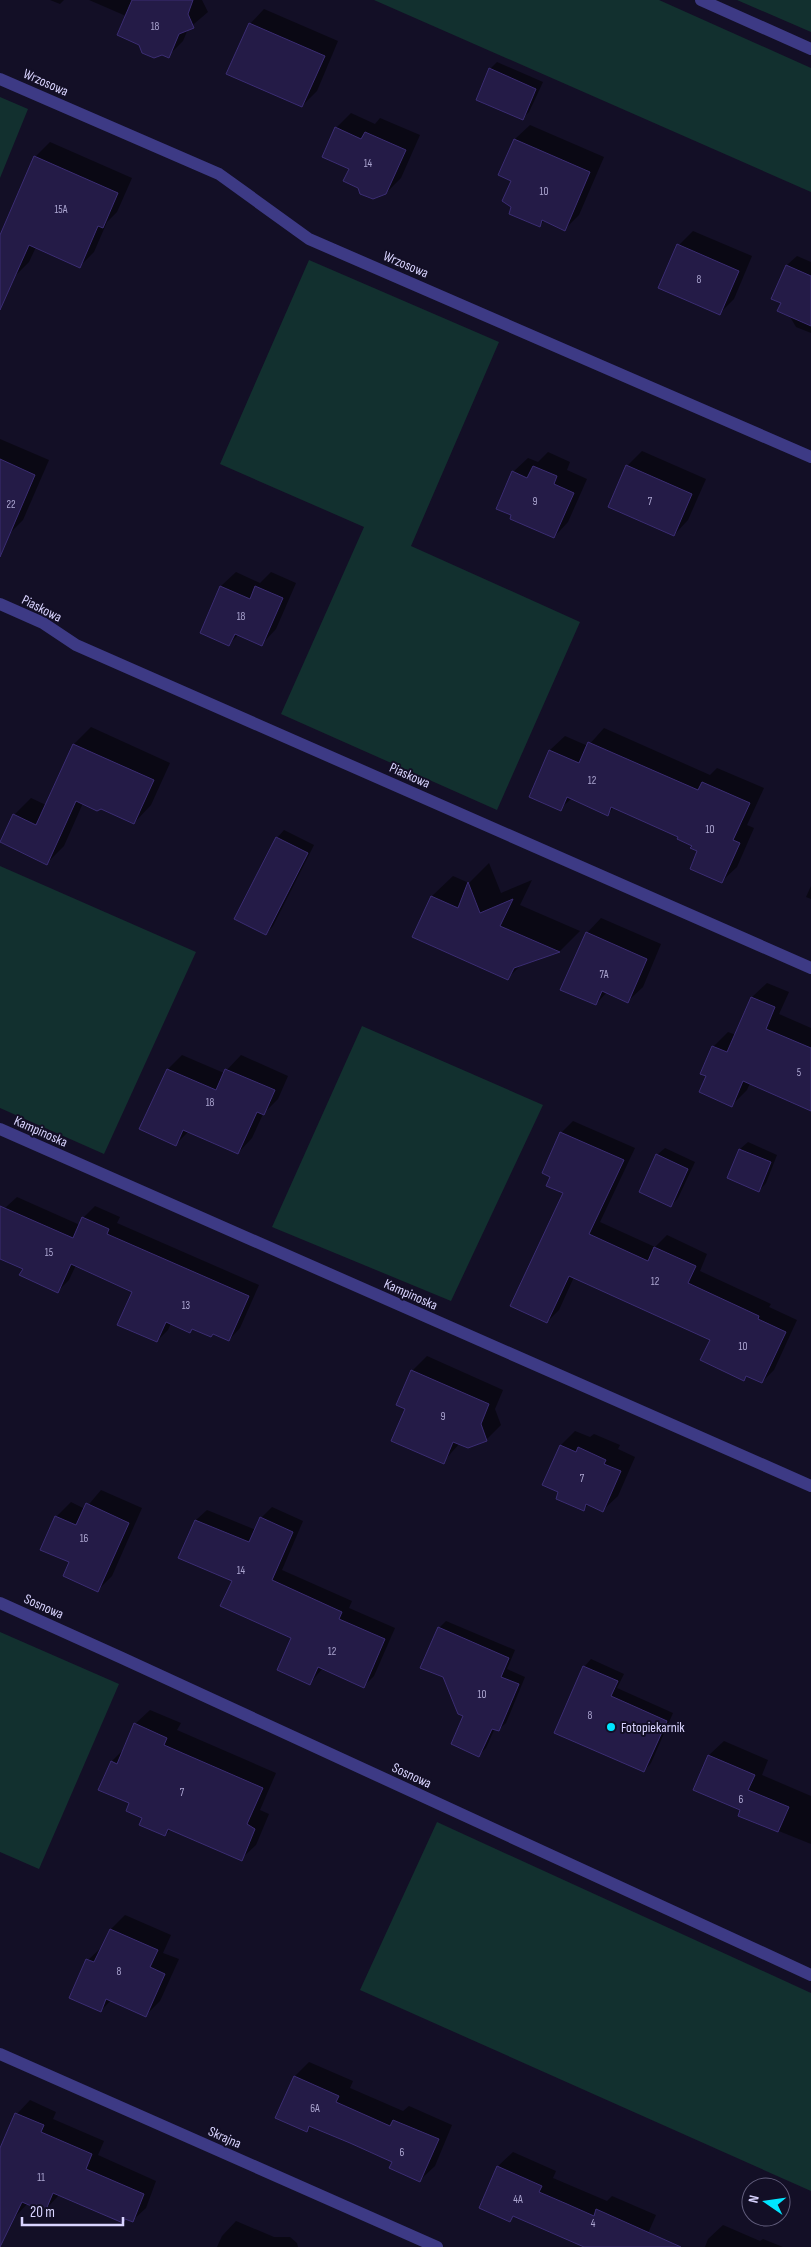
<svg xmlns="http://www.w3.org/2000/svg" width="811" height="2247" viewBox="0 0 811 2247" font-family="'Sofia Sans Condensed',sans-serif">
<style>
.green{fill:#12302f}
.shadow{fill:#0007}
.building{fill:#241b47;stroke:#3b2d73}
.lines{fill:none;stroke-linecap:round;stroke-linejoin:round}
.minor{stroke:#3d3a85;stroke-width:12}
.poi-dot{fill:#00e5ff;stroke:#130f26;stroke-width:2}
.labels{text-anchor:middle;stroke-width:4;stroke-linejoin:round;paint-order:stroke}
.number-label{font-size:11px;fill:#aca6d1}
.street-label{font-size:14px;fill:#d9d4ff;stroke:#130f26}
.poi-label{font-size:14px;fill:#d9d4ff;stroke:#130f26;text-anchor:start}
</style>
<rect width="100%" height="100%" fill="#130f26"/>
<g class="green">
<path d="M374,0H659L811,68V192Z"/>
<path d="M737,0H811V32Z"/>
<path d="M0,97L28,109L0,178Z"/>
<path d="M309,260L499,342L411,546L580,622L497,810L281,714L364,527L220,464Z"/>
<path d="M0,866L196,952L104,1154L0,1108Z"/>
<path d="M362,1026L543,1105L451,1301L272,1227Z"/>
<path d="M0,1632L119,1684L39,1869L0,1852Z"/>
<path d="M437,1822L811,1993V2191L360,1990Z"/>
</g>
<g class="shadow">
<path d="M50,0H64L60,4Z"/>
<path d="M89,0H202L208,12L188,29L183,41L168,56L126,16Z"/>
<path d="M264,9L338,41L317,91L302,106L250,24Z"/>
<path d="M497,62L543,82L529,112L522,119L490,69Z"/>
<path d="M351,113L375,124L380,118L420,135L401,178L386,193L350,168L336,128Z"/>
<path d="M530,125L604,157L579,215L565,229L545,220L539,226L513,207V180L500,175L515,139Z"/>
<path d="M50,142L132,178L117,212L107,222L94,252L80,266L36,247L29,262L14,277L0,270V238L35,157Z"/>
<path d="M693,231L752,256L734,299L720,313L679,245Z"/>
<path d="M797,256L811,262V333L796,327L782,303L787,265Z"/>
<path d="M0,439L49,460L23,520L8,535L0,531Z"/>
<path d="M642,451L706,479L688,520L674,535L627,466Z"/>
<path d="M548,452L570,462L567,470L587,479L568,522L554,537L513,472L528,458L538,462Z"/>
<path d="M236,572L260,583L271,572L296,583L276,629L262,644L239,634L229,644L201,632L221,586Z"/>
<path d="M91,727L170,763L151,805L134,823L101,808L83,803L64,846L47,863L1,843L14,815L31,798L46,805L74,744Z"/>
<path d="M604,728L710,775L717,768L764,788L747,825L754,828L737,867L722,881L699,850L679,836L614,807L608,814L572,798L560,809L530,796L550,750L565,736L588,746Z"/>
<path d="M284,830L314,845L273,926L266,934L277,838Z"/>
<path d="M489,863L501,893L532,880L520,905L580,931L560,951L523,963L508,978L432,896L453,876L469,883Z"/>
<path d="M811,886V899L806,897Z"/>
<path d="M601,918L661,944L643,987L628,1001L607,992L596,1004L587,933Z"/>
<path d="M767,983L789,992L779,1014L811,1028V1109L750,1083L747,1090L732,1105L707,1076L713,1047L728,1032L736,1035L752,997Z"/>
<path d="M182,1055L224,1073L241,1055L288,1076L278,1099L263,1114L252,1138L238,1153L189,1131L176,1144L140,1128L168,1069Z"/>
<path d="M573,1121L635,1148L600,1222L655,1247L667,1235L707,1254L700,1271L771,1304L769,1307L797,1320L774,1370L762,1382L748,1375L744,1379L711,1339L574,1277L559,1310L547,1322L565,1193L552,1176L561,1133Z"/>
<path d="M748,1142L777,1155L766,1183L759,1191L728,1178L740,1149Z"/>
<path d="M665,1148L695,1162L678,1198L671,1206L657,1155Z"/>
<path d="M17,1197L80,1225L83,1218L95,1206L120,1217L117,1223L259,1285L240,1328L229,1340L194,1328L190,1332L171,1323L168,1330L157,1341L133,1292L76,1265L69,1280L58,1291L24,1268L0,1257V1220L5,1208Z"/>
<path d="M427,1356L503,1390L495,1409L501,1425L487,1439L468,1447L460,1443L443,1462L407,1409L412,1371Z"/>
<path d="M575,1431L590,1437L594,1434L620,1445L618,1449L635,1457L618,1496L603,1510L589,1504L583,1510L560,1491L561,1445Z"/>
<path d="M101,1490L142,1508L112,1576L98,1590L70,1562L56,1517L71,1502L85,1509Z"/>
<path d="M272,1507L303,1521L282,1570L352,1601L349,1608L395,1628L374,1676L364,1686L323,1668L310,1683L293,1637L233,1581L196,1520L207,1510L256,1530L261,1518Z"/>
<path d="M446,1621L515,1650L507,1669L525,1677L506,1723L498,1730L495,1728L486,1748L479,1755L465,1716L439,1628Z"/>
<path d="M591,1659L624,1674L617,1688L673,1713L651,1763L644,1771L584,1667Z"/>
<path d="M150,1710L181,1723L177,1730L276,1773L260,1810L269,1814L256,1845L241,1859L171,1829L165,1835L143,1817L130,1803L112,1761L125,1748L135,1724Z"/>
<path d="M724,1741L768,1760L762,1775L811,1796V1844L739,1815L741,1810L695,1790L709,1755Z"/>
<path d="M125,1915L171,1935L163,1953L179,1959L160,2001L145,2016L111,2000L101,2011L88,1960L103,1946L111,1929Z"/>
<path d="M309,2062L353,2081L350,2088L403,2111L409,2106L452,2125L435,2166L420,2180L393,2161L312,2125L306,2130L277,2118L295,2076Z"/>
<path d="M30,2100L56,2112L53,2119L104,2141L98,2155L156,2181L146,2208L132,2221L59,2195L45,2210L28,2203L13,2219L0,2214V2164L3,2145L17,2114Z"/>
<path d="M513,2152L556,2171L553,2178L607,2201L612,2196L656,2215L642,2247H587L515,2215L509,2221L480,2208L498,2166Z"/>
<path d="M236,2221L274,2237H290L297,2243L298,2247H217L222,2236Z"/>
<path d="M723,2225L760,2241L763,2239L783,2247H705L708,2239Z"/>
</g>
<g class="building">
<path d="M132,0H193L188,14L194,28L179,34L169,58L162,55L154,58L142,53L139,45L117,35Z"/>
<path d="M249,23L325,56L302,107L226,74Z"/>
<path d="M489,68L536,89L523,120L476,100Z"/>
<path d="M335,127L361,139L365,132L406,150L386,194L373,199L360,194L358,188L343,181L349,169L322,157Z"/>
<path d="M514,139L590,172L565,231L542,220L540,227L509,214L511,207L502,201L511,181L498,175Z"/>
<path d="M34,156L118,193L103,228L98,226L80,268L29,245L0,310V235Z"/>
<path d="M677,244L739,271L720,315L658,288Z"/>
<path d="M786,265L811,276V326L777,311L781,303L771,299Z"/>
<path d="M0,459L35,475L0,557Z"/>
<path d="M626,465L692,494L674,536L608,507Z"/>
<path d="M533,466L557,476L554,484L574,493L554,538L510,519L511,515L496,509L512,471L527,478Z"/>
<path d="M220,586L250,599L255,586L283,598L262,646L235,634L229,646L200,633Z"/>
<path d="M588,742L698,790L702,782L750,803L733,840L740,843L722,883L690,869L697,851L690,848L692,846L677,839L678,837L611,807L608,816L567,797L561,811L529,797L549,750L579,763Z"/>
<path d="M73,744L154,780L134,824L101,809L97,811L76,801L47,865L0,842L13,814L36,825Z"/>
<path d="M276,837L308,853L266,935L234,919Z"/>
<path d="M468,882L480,913L513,899L500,926L560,952L514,968L508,980L412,937L431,896L458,908Z"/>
<path d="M586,932L647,959L628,1003L602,991L596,1005L560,990Z"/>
<path d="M751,997L775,1007L766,1029L811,1048V1111L743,1081L732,1107L699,1092L706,1076L700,1074L712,1046L727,1052Z"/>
<path d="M167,1069L216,1090L225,1069L275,1090L264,1115L257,1112L238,1154L183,1130L176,1146L139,1129Z"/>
<path d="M560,1132L624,1160L589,1234L648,1261L654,1247L696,1266L688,1283L759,1316L758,1319L786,1332L762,1383L746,1376L744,1381L700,1360L710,1340L569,1276L547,1323L510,1306L563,1193L546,1186L550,1177L542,1173Z"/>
<path d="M739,1149L771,1162L759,1192L727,1178Z"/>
<path d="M656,1154L688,1169L671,1207L639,1192Z"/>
<path d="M0,1206L73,1238L82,1217L109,1229L107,1234L249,1296L229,1341L213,1334L211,1337L192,1329L190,1333L166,1322L157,1342L117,1325L132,1292L71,1264L58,1293L19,1275L23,1269L0,1259Z"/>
<path d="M411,1370L489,1404L481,1424L487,1441L468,1448L453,1442L444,1464L391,1441L405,1409L396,1405Z"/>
<path d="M560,1445L576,1452L578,1447L606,1460L604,1464L621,1471L603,1512L586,1504L584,1511L556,1499L558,1492L542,1485Z"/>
<path d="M86,1503L129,1523L98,1592L63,1576L69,1562L40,1550L55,1516L76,1525Z"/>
<path d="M260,1517L293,1532L272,1580L342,1612L339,1619L385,1639L364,1688L318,1667L310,1685L277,1670L291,1638L220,1606L232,1581L178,1558L195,1520L249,1542Z"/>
<path d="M438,1627L509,1658L501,1677L519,1684L499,1731L492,1729L479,1757L451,1744L463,1716L458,1714L443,1677L420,1668Z"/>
<path d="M583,1666L618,1681L611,1696L667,1721L644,1772L554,1733Z"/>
<path d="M134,1723L167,1738L164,1745L263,1788L247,1824L255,1829L242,1861L168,1829L165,1836L139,1825L142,1818L126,1811L129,1803L98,1790L111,1761L117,1764Z"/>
<path d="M708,1755L755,1775L748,1790L789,1807L778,1832L738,1816L740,1810L693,1790Z"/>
<path d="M110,1929L158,1950L150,1967L165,1974L146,2017L106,1999L101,2012L69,1998L86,1959L94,1962Z"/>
<path d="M294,2076L339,2096L336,2102L390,2126L393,2120L439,2139L420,2182L389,2168L392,2162L350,2143L309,2126L307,2132L275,2118Z"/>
<path d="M15,2113L44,2125L41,2132L92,2154L86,2169L144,2194L133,2222L125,2219L123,2223L53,2193L45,2212L22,2202L0,2247V2148Z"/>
<path d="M497,2166L542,2186L539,2192L567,2204L594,2216L596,2209L681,2247H584L513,2216L510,2222L479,2208Z"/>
</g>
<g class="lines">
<g class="minor">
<path d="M701,0L811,49"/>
<path d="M0,79L219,174L309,239L811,457"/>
<path d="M0,604L43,623L76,645L811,968"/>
<path d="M0,1129L811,1486"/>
<path d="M0,1603L122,1658L811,1975"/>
<path d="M0,2054L437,2247"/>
</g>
</g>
<circle class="poi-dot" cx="611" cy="1727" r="5"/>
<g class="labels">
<g class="number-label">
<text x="155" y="30">18</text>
<text x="368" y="167">14</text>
<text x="544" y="195">10</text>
<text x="61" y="213">15A</text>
<text x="699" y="283">8</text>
<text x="535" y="505">9</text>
<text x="650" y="505">7</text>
<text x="11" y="508">22</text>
<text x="241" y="620">18</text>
<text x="592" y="784">12</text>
<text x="710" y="833">10</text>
<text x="604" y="978">7A</text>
<text x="799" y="1076">5</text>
<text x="210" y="1106">18</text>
<text x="49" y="1256">15</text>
<text x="655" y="1285">12</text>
<text x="186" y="1309">13</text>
<text x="743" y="1350">10</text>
<text x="443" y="1420">9</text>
<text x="582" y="1482">7</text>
<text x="84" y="1542">16</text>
<text x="241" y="1574">14</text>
<text x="332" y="1655">12</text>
<text x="482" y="1698">10</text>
<text x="590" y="1719">8</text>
<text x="182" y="1796">7</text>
<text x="741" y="1803">6</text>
<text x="119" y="1975">8</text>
<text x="315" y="2112">6A</text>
<text x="402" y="2156">6</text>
<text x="41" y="2181">11</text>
<text x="518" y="2203">4A</text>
<text x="593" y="2227">4</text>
</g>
<g class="street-label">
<text transform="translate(46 82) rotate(24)" y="5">Wrzosowa</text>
<text transform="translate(406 264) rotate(23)" y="5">Wrzosowa</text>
<text transform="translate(42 608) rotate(27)" y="5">Piaskowa</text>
<text transform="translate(410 775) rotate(24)" y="5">Piaskowa</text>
<text transform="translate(41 1131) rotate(24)" y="5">Kampinoska</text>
<text transform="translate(411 1294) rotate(24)" y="5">Kampinoska</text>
<text transform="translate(44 1606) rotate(24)" y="5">Sosnowa</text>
<text transform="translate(412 1775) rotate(25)" y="5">Sosnowa</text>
<text transform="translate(225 2137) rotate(24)" y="5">Skrajna</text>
</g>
<g class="poi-label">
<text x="621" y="1732">Fotopiekarnik</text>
</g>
</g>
<g transform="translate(766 2202) rotate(283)"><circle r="24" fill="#130f26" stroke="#625e7d"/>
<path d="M0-4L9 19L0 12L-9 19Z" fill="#00e5ff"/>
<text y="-8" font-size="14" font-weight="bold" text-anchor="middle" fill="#d9d4ff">N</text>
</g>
<path d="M22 2217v8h101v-8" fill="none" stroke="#d9d4ff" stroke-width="2.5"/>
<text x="30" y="2217" font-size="15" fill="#d9d4ff" stroke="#130f26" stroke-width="4" paint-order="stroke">20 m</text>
</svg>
